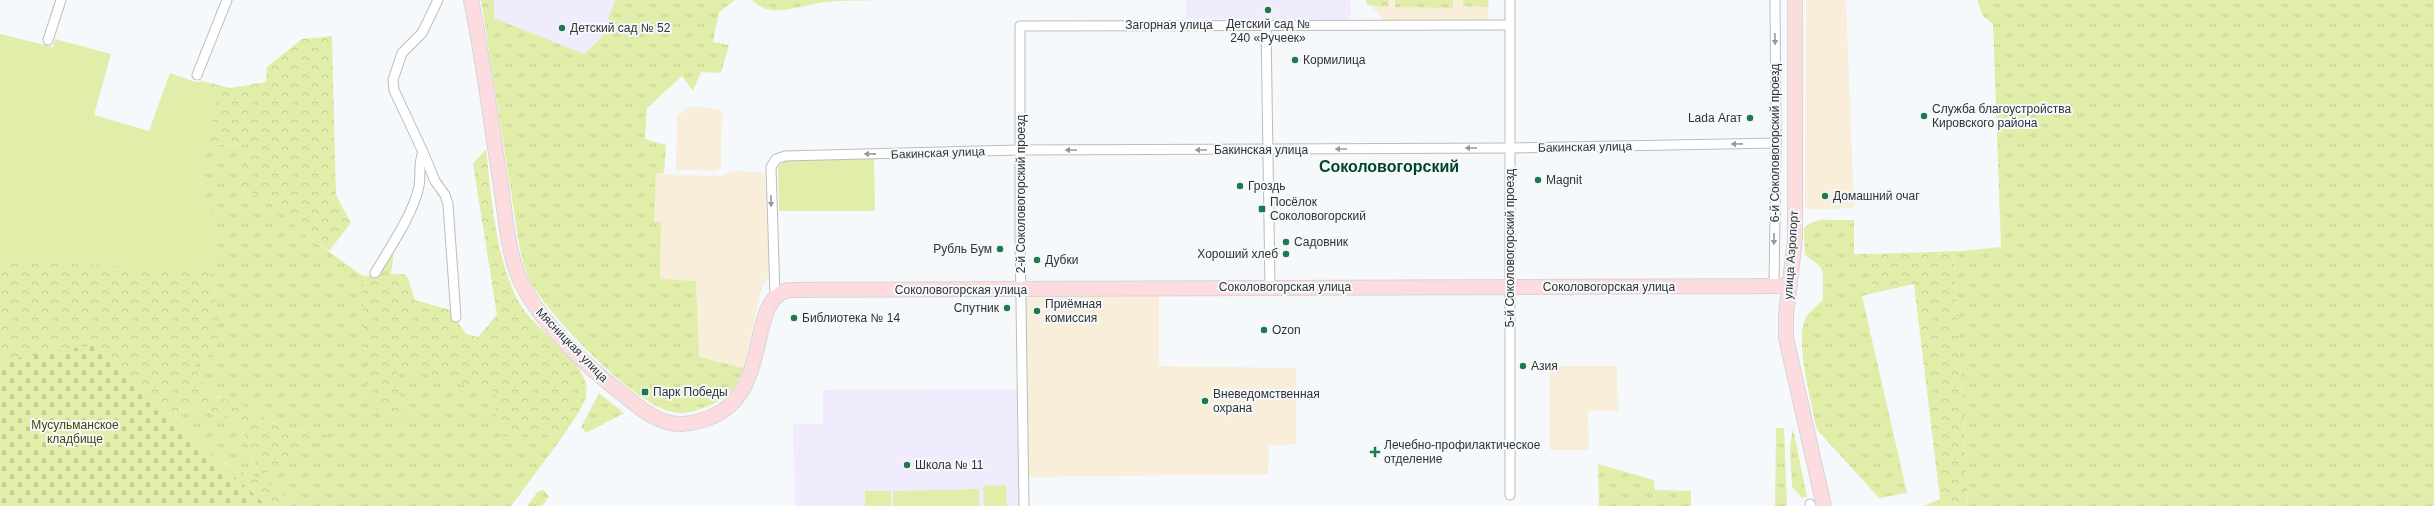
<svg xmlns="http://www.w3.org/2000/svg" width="2434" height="506" viewBox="0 0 2434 506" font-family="Helvetica,sans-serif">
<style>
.commercial{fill:#f8eed9}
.education{fill:#f0ecfd}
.grass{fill:url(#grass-tufts)}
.forest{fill:url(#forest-crowns)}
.cemetery{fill:url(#cemetery-stones)}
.pitch{fill:#e1eea9}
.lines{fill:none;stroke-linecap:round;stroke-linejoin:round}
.minor-casing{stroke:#babdbf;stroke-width:11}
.primary-casing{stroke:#d6d6d6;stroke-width:16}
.minor{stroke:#fff;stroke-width:9}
.primary{stroke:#fddcdf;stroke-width:14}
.oneway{fill:#989899}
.poi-dot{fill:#20794d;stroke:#f6f9fb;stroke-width:1.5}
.labels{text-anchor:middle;stroke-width:4;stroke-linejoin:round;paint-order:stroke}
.poi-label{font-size:12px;fill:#313233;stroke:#f6f9fb;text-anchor:start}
.street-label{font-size:12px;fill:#313233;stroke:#f6f9fb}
.park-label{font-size:12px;fill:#3f4702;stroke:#f6f9fb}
.district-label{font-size:16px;font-weight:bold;fill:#034528;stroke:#f6f9fb}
</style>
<defs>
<pattern id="grass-tufts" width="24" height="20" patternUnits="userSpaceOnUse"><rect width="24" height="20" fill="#e1eea9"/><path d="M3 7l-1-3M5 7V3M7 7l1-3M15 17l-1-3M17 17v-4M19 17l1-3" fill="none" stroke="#c2cd92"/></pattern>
<pattern id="forest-crowns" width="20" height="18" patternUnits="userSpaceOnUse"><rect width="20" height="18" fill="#e1eea9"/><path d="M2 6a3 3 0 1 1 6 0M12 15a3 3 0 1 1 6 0" fill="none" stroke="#c2cd92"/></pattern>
<pattern id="cemetery-stones" width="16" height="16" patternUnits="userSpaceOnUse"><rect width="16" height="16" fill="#e1eea9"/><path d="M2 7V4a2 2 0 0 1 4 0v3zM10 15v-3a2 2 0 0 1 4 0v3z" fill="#c2cd92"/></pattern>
</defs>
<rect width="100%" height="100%" fill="#f6f9fb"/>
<g class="commercial">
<path d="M1365,0H1489L1488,22L1385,21Z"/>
<path d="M1806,0H1846L1854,208L1810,210L1805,207Z"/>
<path d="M689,106L718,109L722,111L721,168L714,171L676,170L677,116Z"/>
<path d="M732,171L762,172L765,176L769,274L761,291L743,368L699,357L696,281L660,280L661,222L654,221L656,174L722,176Z"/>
<path d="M1032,294L1159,295V366L1296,368V444L1269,446L1268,474L1027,477L1025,301Z"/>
<path d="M1550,366H1617L1618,411H1588L1589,450H1550Z"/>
</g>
<g class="education">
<path d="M494,0H615L601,38L584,54L494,18Z"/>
<path d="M1186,0H1350L1351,12L1348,20L1186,19Z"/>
<path d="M1019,389V506H795L793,424H823V390Z"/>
</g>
<g class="grass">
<path d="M481,0H494V18L584,54L601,38L615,0H735L719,12L713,42L729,45L721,73L701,72L693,91L682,76L647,108L645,139L666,145L664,173L656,174L654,221L661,222L660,279L696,281L699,357L743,368C736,389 727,400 705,407C695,411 684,415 673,412C633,404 554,320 532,285C525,273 522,258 519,244Z"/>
<path d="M752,0H877C860,1 842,0 825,2C801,5 771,20 752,0Z"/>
<path d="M1395,0H1453V8L1395,7Z"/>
<path d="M1463,0H1488V7L1463,6Z"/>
<path d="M1977,0H2434V506H1968L1954,256L1962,251L2001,247L1993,24L1983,16Z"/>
<path d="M259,144L235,185L274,204L301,232L363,276L405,274L413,302L450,311L473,344L550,338L575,364L586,383V398L563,436L511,506H292L277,489L211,456L175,414L196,407L239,423L260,476L329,433L284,429L250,409L207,392L194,366L217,301L208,270L217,237L200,187L207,145Z"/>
<path d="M1820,220H1854V254H1867L1874,293L1862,296L1907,493L1879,498L1819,432L1816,427C1812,402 1795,342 1805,320C1808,312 1817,306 1823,300V273L1820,266L1805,255L1804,228L1812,222Z"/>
<path d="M599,393L624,413L586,433L581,427Z"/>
<path d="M1776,428H1784L1787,506H1775Z"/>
<path d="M1793,428L1807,497L1802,498L1792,487L1790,447Z"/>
<path d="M1598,464L1654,480L1655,490L1691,491V506H1599Z"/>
<path d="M544,490L549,497L542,506H527L538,491Z"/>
</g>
<g class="forest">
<path d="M1365,0H1388V7L1368,5Z"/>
<path d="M332,36L336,195L351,223L329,251L301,232L274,204L235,185L258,144L207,145L180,89L202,81L230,88L266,82L267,67L302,39Z"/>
<path d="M486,149C491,195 497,273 524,310C538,330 582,361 586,384C590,402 572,421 563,436L503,437L496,415L495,392L442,380L396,365L404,418L368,406C367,364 362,322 363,280L377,281L394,251L391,274L407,276L415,300L450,310L458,332L478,337L497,315L473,164Z"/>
<path d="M198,190L213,213L200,242L172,264L208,270L217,301L218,348L194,366L207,392L250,409L284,429L330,433L288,463L260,476L239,423L196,407L175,414L211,456L277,489L292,506H58L0,364V255Z"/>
<path d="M1962,251L1954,256L1968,506H1923L1940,499L1914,284L1874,293L1867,254Z"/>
</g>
<path class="cemetery" d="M93,345L146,399L267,506H0V361Z"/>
<g class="pitch">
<path d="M0,34L53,47L55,39L111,54L94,115L149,131L170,73L219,90L200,186L217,237L208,270L26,262L0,257Z"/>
<path d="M874,158L875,211H779L778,167L786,160Z"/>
<path d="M1006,485L1007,506H984L983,486Z"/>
<path d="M979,489V506H893V491Z"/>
<rect x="865" y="491" width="26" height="15"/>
</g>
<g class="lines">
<g class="minor-casing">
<g id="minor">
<path d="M1510,0V495"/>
<path d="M1266,25L1270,287"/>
<path d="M48,40L61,0"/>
<path d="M197,75L227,0"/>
<path d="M423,152L435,181L445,195L448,204L456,317"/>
<path d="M375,273C389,249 414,213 419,186C421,175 418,163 423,152L394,90L393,80L402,53L422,33L438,0"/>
<path d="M1774,286L1776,143L1775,0"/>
<path d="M775,296L771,167L776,159L785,156L1021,150L1510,148L1776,143"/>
<path d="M1810,504L1811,506"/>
<path d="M1024,506L1020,235V26L1510,25"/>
</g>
</g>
<g class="primary-casing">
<g id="primary">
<path d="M471,0C484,62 491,124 501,186C506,219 508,259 524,288C545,327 586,366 621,393C652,418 671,434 711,417C773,392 746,301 788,290L1790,286"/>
<path d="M1795,0V239L1786,315V338L1824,506"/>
</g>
</g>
<use href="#minor" class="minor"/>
<use href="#primary" class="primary"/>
</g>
<defs><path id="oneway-solid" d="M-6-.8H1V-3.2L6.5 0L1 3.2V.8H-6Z"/></defs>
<g class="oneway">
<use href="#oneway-solid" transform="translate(1775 39) rotate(89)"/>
<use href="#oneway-solid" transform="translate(1737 144) rotate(179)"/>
<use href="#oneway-solid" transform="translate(1471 148) rotate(180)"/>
<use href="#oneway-solid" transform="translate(1341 149) rotate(180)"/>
<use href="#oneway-solid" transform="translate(1071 150) rotate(180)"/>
<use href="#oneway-solid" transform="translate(1201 150) rotate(-180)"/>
<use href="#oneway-solid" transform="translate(870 154) rotate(179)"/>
<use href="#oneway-solid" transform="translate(771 201) rotate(89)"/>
<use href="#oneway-solid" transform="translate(1774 239) rotate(91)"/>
</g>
<g class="poi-dot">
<circle cx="1268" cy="10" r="4"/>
<circle cx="562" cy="28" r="4"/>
<circle cx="1295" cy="60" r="4"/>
<circle cx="1924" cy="116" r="4"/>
<circle cx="1750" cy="118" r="4"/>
<circle cx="1538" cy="180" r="4"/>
<circle cx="1240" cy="186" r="4"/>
<circle cx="1825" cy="196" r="4"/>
<rect x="1258" y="205" width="8" height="8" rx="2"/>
<circle cx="1286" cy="242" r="4"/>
<circle cx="1000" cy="249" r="4"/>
<circle cx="1286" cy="254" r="4"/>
<circle cx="1037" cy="260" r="4"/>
<circle cx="1007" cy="308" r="4"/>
<circle cx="1037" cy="311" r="4"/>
<circle cx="794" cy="318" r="4"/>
<circle cx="1264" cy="330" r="4"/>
<circle cx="1523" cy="366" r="4"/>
<rect x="641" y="388" width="8" height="8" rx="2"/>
<circle cx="1205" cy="401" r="4"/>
<path d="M1373 446h4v4h4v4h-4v4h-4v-4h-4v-4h4z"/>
<circle cx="907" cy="465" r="4"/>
</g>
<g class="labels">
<g class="poi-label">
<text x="1268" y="28" text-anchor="middle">Детский сад №<tspan x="1268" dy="14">240 «Ручеек»</tspan></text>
<text x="570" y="32">Детский сад № 52</text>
<text x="1303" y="64">Кормилица</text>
<text x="1932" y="113">Служба благоустройства<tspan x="1932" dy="14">Кировского района</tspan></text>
<text x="1742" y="122" text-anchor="end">Lada Агат</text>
<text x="1546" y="184">Magnit</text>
<text x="1248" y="190">Гроздь</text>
<text x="1833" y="200">Домашний очаг</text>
<text x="1270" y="206">Посёлок<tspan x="1270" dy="14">Соколовогорский</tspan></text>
<text x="1294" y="246">Садовник</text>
<text x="992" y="253" text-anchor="end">Рубль Бум</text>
<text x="1278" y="258" text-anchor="end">Хороший хлеб</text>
<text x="1045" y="264">Дубки</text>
<text x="1045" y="308">Приёмная<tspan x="1045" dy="14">комиссия</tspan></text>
<text x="999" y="312" text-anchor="end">Спутник</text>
<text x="802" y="322">Библиотека № 14</text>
<text x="1272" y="334">Ozon</text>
<text x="1531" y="370">Азия</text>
<text x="653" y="396">Парк Победы</text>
<text x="1213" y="398">Вневедомственная<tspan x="1213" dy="14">охрана</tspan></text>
<text x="1384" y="449">Лечебно-профилактическое<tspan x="1384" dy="14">отделение</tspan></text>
<text x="915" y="469">Школа № 11</text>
</g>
<g class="street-label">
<text x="1169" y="29">Загорная улица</text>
<text transform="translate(1775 143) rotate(-90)" y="4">6-й Соколовогорский проезд</text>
<text transform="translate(1585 147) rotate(-1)" y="4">Бакинская улица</text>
<text x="1261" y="154">Бакинская улица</text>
<text transform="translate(938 153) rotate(-2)" y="4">Бакинская улица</text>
<text transform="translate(1021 194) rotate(-90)" y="4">2-й Соколовогорский проезд</text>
<text transform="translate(1510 248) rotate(-90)" y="4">5-й Соколовогорский проезд</text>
<text transform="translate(1791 255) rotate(-86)" y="4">улица Аэропорт</text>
<text x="1285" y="291">Соколовогорская улица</text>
<text x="1609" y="291">Соколовогорская улица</text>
<text x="961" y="294">Соколовогорская улица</text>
<text transform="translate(572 345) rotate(46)" y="4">Мясницкая улица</text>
</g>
<g class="park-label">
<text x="75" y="429">Мусульманское<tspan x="75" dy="14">кладбище</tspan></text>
</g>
<g class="district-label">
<text x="1389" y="172">Соколовогорский</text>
</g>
</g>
</svg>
